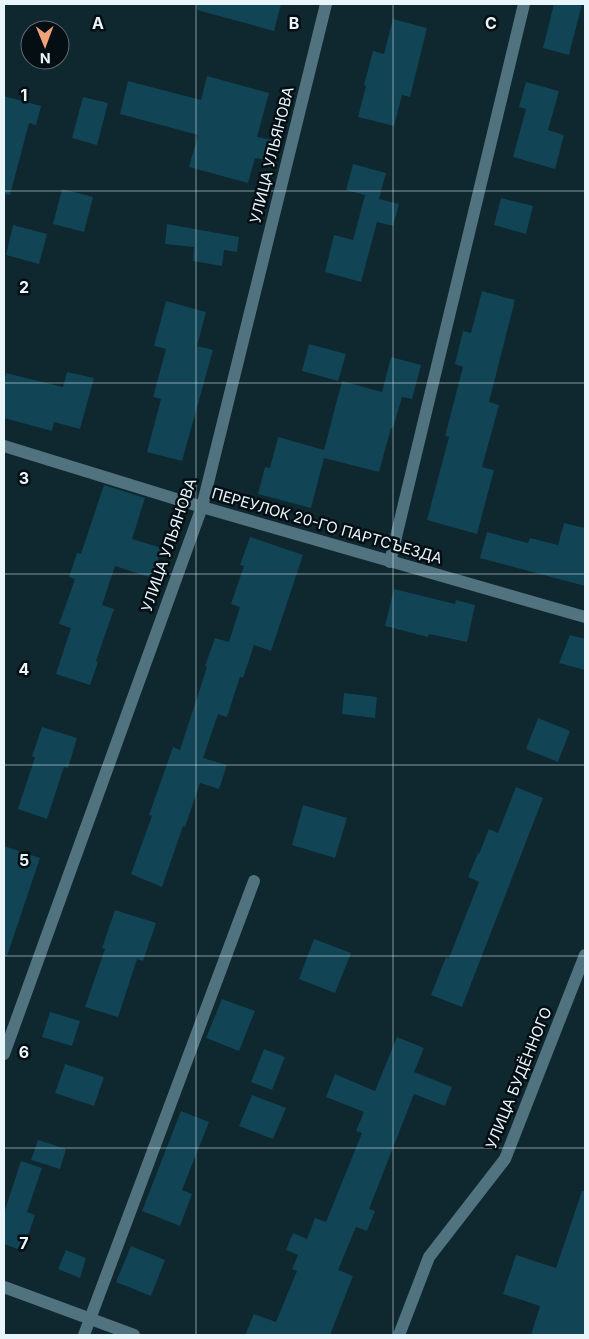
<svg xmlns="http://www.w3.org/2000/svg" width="589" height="1339" viewBox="0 0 589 1339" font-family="Inter,sans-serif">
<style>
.building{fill:#114454}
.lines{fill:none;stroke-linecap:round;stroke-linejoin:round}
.minor{stroke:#517380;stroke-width:12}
.grid{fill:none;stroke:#e8f6fc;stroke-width:1;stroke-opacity:0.55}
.labels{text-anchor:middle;stroke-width:5;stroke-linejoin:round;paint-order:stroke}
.street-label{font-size:15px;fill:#e8f6fc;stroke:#050e12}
.grid-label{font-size:16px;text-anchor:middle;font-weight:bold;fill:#e8f6fc;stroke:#050e12;stroke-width:5;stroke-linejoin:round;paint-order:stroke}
</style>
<rect width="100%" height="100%" fill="#0f272f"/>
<g class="building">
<path d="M197,4H281L274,31L197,10Z"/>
<path d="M554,4H582L569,55L543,48Z"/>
<path d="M393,19L427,28L410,97L402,95L394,126L358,117L366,86L364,85L373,51L384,54Z"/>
<path d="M207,76L269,93L257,137L272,140L267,160L255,158L248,183L189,167L198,135L120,114L128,81L201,100Z"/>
<path d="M526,82L559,91L548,130L564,135L555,169L513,157L526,109L519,107Z"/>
<path d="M4,96L41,106L36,125L29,123L10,195L4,194Z"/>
<path d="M83,97L108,103L97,145L72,138Z"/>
<path d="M353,164L386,173L379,199L399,204L393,226L377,222L361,282L325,272L334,235L353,240L365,195L346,190Z"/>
<path d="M62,189L93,197L84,232L53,224Z"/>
<path d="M501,198L533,206L526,234L494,225Z"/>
<path d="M167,224L239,237L237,252L224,250L222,266L193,261L194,247L165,244Z"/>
<path d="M13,225L47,234L39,264L6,255Z"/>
<path d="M482,291L515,300L489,402L499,405L482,467L494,470L477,534L427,520L449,437L445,436L463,367L455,364L463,331L471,333Z"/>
<path d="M166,301L206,312L197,346L213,350L182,461L147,452L161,399L153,397L166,349L154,346Z"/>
<path d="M309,344L346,354L338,381L302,371Z"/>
<path d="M391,357L421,365L412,399L402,397L393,428H391L379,472L324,458L311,508L258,494L265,467L270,468L278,437L324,450L342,381L382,392Z"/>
<path d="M67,372L94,378L80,429L54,422L52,431L4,418V383L6,373L63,387Z"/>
<path d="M104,485L145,498L132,539L162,548L152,578L115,566L102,605L114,609L96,661L98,662L90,685L56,674L71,628L59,624L75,579L69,577L77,553L81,554Z"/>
<path d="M564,523L585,528V586L480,558L487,532L528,543L530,538L558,545Z"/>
<path d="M250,537L303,555L271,651L254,645L243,678L240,677L227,717L218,714L203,758L227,765L219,789L200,783L185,827L183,826L162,887L131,874L152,816L149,815L173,747L180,750L207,667L205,666L215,638L229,642L240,607L231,604L244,566L240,565Z"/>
<path d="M394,589L455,604L456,600L475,605L467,642L429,634L428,637L385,626Z"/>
<path d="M570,635L585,639V670L559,663Z"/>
<path d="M344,693L377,697L375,718L342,714Z"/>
<path d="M538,718L570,731L558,762L526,749Z"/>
<path d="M42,727L77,738L68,768L64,767L47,819L18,809L35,757L32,756Z"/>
<path d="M516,787L543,798L462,1007L431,995L446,957L449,958L479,882L468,877L478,853L479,854L489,829L498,833Z"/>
<path d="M303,805L347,818L335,858L292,845Z"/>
<path d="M4,846L40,858L7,956H4Z"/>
<path d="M115,910L156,923L143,961L137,959L118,1017L85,1007L105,949L102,948Z"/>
<path d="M314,939L351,953L335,993L299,979Z"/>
<path d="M222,999L255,1011L239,1051L206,1038Z"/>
<path d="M50,1012L80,1021L72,1046L42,1037Z"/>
<path d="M397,1037L424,1048L414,1072L452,1087L445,1106L414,1094L369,1209L375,1211L367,1231L356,1227L338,1270L353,1276L330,1335H245L254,1314L276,1322L297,1271L292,1269L298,1255L286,1250L293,1233L307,1239L315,1218L326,1222L362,1133L356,1131L364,1112L326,1097L335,1074L375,1091Z"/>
<path d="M264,1049L285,1057L272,1090L251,1082Z"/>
<path d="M65,1064L104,1077L94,1106L55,1093Z"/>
<path d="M252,1095L286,1108L273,1139L239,1126Z"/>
<path d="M181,1111L209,1122L182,1190L192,1194L180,1226L142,1211Z"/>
<path d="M38,1140L66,1149L60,1169L31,1160Z"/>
<path d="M21,1161L42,1168L27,1212L35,1215L23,1251L4,1244V1213Z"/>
<path d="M582,1191H585V1335H531L540,1306L503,1294L516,1255L556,1268Z"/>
<path d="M131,1246L165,1260L151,1296L116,1282Z"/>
<path d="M66,1250L86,1258L80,1278L58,1269Z"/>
</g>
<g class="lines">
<g class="minor">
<path d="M4,446L202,507L585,617"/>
<path d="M390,562L524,4"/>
<path d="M4,1054L202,507L326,4"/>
<path d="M4,1287L134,1335"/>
<path d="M84,1335L254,881"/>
<path d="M399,1335L429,1257L505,1159L585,955"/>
</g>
</g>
<path class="grid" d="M196,4V1335M393,4V1335M4,191H585M4,383H585M4,574H585M4,765H585M4,956H585M4,1148H585"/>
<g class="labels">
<g class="street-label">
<text transform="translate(272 155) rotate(-76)" y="5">УЛИЦА УЛЬЯНОВА</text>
<text transform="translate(327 526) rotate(16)" y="5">ПЕРЕУЛОК 20-ГО ПАРТСЪЕЗДА</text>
<text transform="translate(169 545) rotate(-71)" y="5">УЛИЦА УЛЬЯНОВА</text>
<text transform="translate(519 1078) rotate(-68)" y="5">УЛИЦА БУДЁННОГО</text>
</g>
</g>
<g class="grid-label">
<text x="98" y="29">A</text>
<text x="294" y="29">B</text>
<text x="491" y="29">C</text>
<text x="24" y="101">1</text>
<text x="24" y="293">2</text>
<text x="24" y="484">3</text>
<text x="24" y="675">4</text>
<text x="24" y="866">5</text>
<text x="24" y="1058">6</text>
<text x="24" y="1249">7</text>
</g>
<rect width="589" height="1339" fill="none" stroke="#e8f6fc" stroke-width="10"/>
<g transform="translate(45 45) rotate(179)"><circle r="24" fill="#050e12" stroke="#606b70"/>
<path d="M0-4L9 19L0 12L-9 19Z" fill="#f0a27a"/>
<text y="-8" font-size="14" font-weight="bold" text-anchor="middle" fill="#e8f6fc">N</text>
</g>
</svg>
